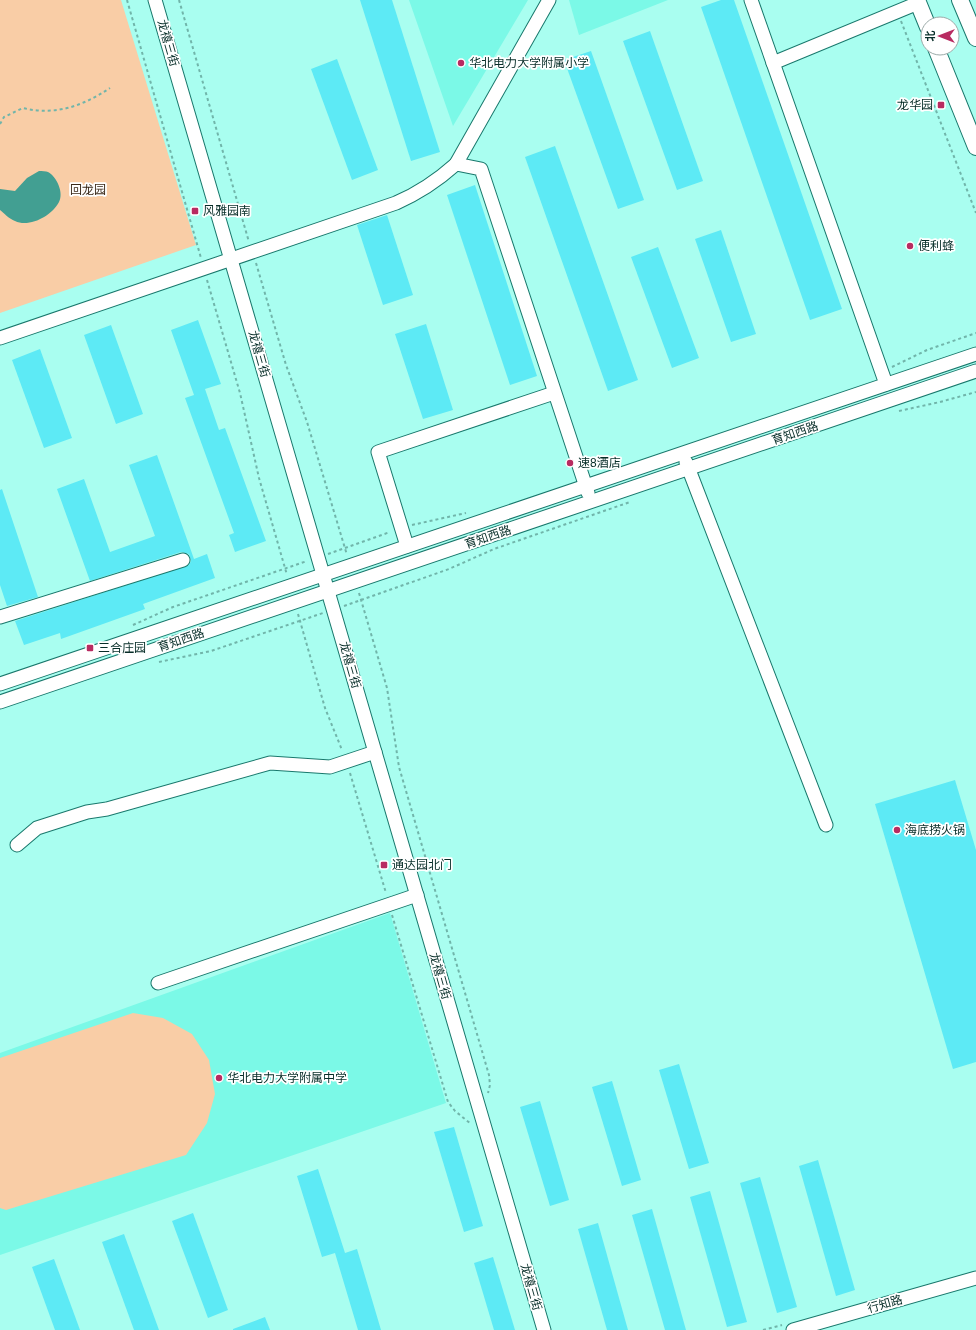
<svg xmlns="http://www.w3.org/2000/svg" width="976" height="1330" viewBox="0 0 976 1330" font-family="Arial,'Noto Sans SC',sans-serif">
<style>
.built{fill:#7bf9e7}
.green{fill:#f9cda6}
.water{fill:#429f92}
.building{fill:#5deaf5}
.lines{fill:none;stroke-linecap:round;stroke-linejoin:round}
.minor-casing{stroke:#19786c;stroke-width:15}
.major-casing{stroke:#19786c;stroke-width:18}
.path{stroke:#71b5aa;stroke-width:2;stroke-dasharray:3 3;stroke-linecap:butt}
.minor{stroke:#fff;stroke-width:13}
.major{stroke:#fff;stroke-width:16}
.poi-dot{fill:#b82b61;stroke:#fff;stroke-width:1.5}
.labels{text-anchor:middle;stroke-width:3.5;stroke-linejoin:round;paint-order:stroke}
.street-label{font-size:12px;fill:#072d28;stroke:#fff}
.poi-label{font-size:12px;fill:#072d28;stroke:#fff;text-anchor:start}
.park-label{font-size:12px;fill:#3b2a1a;stroke:#fff}
</style>
<rect width="100%" height="100%" fill="#a9fef0"/>
<g class="built">
<path d="M409,0H528L453,126Z"/>
<path d="M569,0H668L579,35Z"/>
<path d="M390,913L446,1103L0,1255V1053Z"/>
</g>
<g class="green">
<path d="M0,0H121L196,245L0,313Z"/>
<path d="M133,1013L163,1018L192,1034L209,1060L215,1094L207,1123L186,1155L6,1210L0,1208V1058Z"/>
</g>
<path class="water" d="M39,171C42,171 46,171 48,172C57,177 64,193 59,202C52,216 29,228 15,221C9,219 4,213 0,210V189L15,191L27,178Z"/>
<g class="building">
<path d="M360,0H392L440,152L411,161Z"/>
<path d="M721,0H734L842,309L810,320L701,7Z"/>
<path d="M650,31L703,181L677,190L623,41Z"/>
<path d="M591,51L644,200L618,209L564,60Z"/>
<path d="M337,59L378,170L352,180L311,69Z"/>
<path d="M555,146L638,380L608,391L525,157Z"/>
<path d="M475,185L537,376L510,385L447,195Z"/>
<path d="M387,215L413,295L383,305L357,225Z"/>
<path d="M721,230L756,334L731,342L695,239Z"/>
<path d="M658,247L699,358L672,368L631,257Z"/>
<path d="M198,320L221,384L205,389L219,430L225,428L266,541L235,552L229,535L234,533L185,398L194,395L171,330Z"/>
<path d="M426,324L453,410L423,419L395,334Z"/>
<path d="M111,325L143,414L116,424L84,335Z"/>
<path d="M40,349L72,438L44,448L12,360Z"/>
<path d="M157,455L194,559L207,554L215,578L143,604L145,609L61,639L60,633L24,645L15,621L189,565L191,561L189,554L181,552L90,581L57,489L84,479L110,552L155,536L129,465Z"/>
<path d="M2,489L38,597L7,606L0,585V490Z"/>
<path d="M955,780L976,850V1062L953,1069L875,804Z"/>
<path d="M679,1064L709,1163L689,1169L659,1070Z"/>
<path d="M612,1081L641,1180L622,1186L592,1087Z"/>
<path d="M540,1101L569,1200L550,1206L520,1107Z"/>
<path d="M454,1127L483,1226L464,1232L434,1132Z"/>
<path d="M818,1160L855,1290L836,1296L799,1166Z"/>
<path d="M318,1169L345,1253L357,1249L381,1330H358L335,1253L322,1257L297,1176Z"/>
<path d="M760,1177L797,1307L777,1313L740,1183Z"/>
<path d="M710,1191L747,1322L727,1327L690,1197Z"/>
<path d="M652,1209L686,1330H665L632,1215Z"/>
<path d="M193,1213L228,1310L208,1318L172,1221Z"/>
<path d="M598,1223L628,1330H607L578,1229Z"/>
<path d="M124,1234L159,1330H134L102,1242Z"/>
<path d="M493,1257L515,1330H494L474,1263Z"/>
<path d="M54,1259L80,1330H55L32,1267Z"/>
<path d="M265,1317L270,1330H233V1329Z"/>
</g>
<g class="lines">
<g class="minor-casing">
<g id="minor">
<path d="M155,0L544,1330"/>
<path d="M751,0L886,384"/>
<path d="M773,63L918,3"/>
<path d="M456,164L481,169L588,493"/>
<path d="M0,338L396,203C419,193 437,181 456,164L549,0"/>
<path d="M686,462L826,825"/>
<path d="M407,546L378,452L554,393"/>
<path d="M0,617L183,560"/>
<path d="M0,684L976,354"/>
<path d="M0,702L976,371"/>
<path d="M17,845L37,828L87,812L107,809L270,763L330,767L375,752"/>
<path d="M158,983L417,895"/>
<path d="M793,1330L976,1278"/>
</g>
</g>
<g class="major-casing">
<g id="major">
<path d="M917,0L928,27"/>
<path d="M960,0L976,38"/>
<path d="M936,48L976,147"/>
</g>
</g>
<g class="path">
<path d="M127,0L201,258"/>
<path d="M179,0L249,242"/>
<path d="M901,21L976,213"/>
<path d="M0,124L4,117L23,108C55,116 83,106 110,88"/>
<path d="M256,263L286,365L307,422L347,555"/>
<path d="M207,280L240,393L259,478L287,575"/>
<path d="M892,367L927,350L976,333"/>
<path d="M899,411L940,402L976,392"/>
<path d="M412,525L466,513"/>
<path d="M328,554L390,532"/>
<path d="M359,593L387,688L399,767L489,1075L490,1085L488,1093"/>
<path d="M344,606L449,569L494,549L630,502"/>
<path d="M298,614L325,708L342,750"/>
<path d="M133,625L173,607L307,561"/>
<path d="M159,662L211,651L323,613"/>
<path d="M350,773L386,893"/>
<path d="M392,915L448,1102L455,1111L471,1124"/>
<path d="M763,1330L782,1325"/>
</g>
<use href="#minor" class="minor"/>
<use href="#major" class="major"/>
</g>
<g class="poi-dot">
<circle cx="461" cy="63" r="4"/>
<rect x="937" y="101" width="8" height="8" rx="2"/>
<rect x="191" y="207" width="8" height="8" rx="2"/>
<circle cx="910" cy="246" r="4"/>
<circle cx="570" cy="463" r="4"/>
<rect x="86" y="644" width="8" height="8" rx="2"/>
<circle cx="897" cy="830" r="4"/>
<rect x="380" y="861" width="8" height="8" rx="2"/>
<circle cx="219" cy="1078" r="4"/>
</g>
<g class="labels">
<g class="street-label">
<text transform="translate(168 43) rotate(74)" y="4">龙禧三街</text>
<text transform="translate(259 354) rotate(74)" y="4">龙禧三街</text>
<text transform="translate(795 433) rotate(-19)" y="4">育知西路</text>
<text transform="translate(488 537) rotate(-19)" y="4">育知西路</text>
<text transform="translate(181 640) rotate(-19)" y="4">育知西路</text>
<text transform="translate(350 665) rotate(74)" y="4">龙禧三街</text>
<text transform="translate(440 976) rotate(74)" y="4">龙禧三街</text>
<text transform="translate(531 1287) rotate(74)" y="4">龙禧三街</text>
<text transform="translate(885 1304) rotate(-16)" y="4">行知路</text>
</g>
<g class="poi-label">
<text x="469" y="67">华北电力大学附属小学</text>
<text x="933" y="109" text-anchor="end">龙华园</text>
<text x="203" y="215">风雅园南</text>
<text x="918" y="250">便利蜂</text>
<text x="578" y="467">速8酒店</text>
<text x="98" y="652">三合庄园</text>
<text x="905" y="834">海底捞火锅</text>
<text x="392" y="869">通达园北门</text>
<text x="227" y="1082">华北电力大学附属中学</text>
</g>
<g class="park-label">
<text x="88" y="194">回龙园</text>
</g>
</g>
<g transform="translate(940 36) rotate(270)"><circle r="19" fill="#ffffff" stroke="#9caba9"/>
<path d="M0-3L7 15L0 10L-7 15Z" fill="#b82b61"/>
<text y="-6" font-size="11" font-weight="bold" text-anchor="middle" fill="#072d28">北</text>
</g>
</svg>
